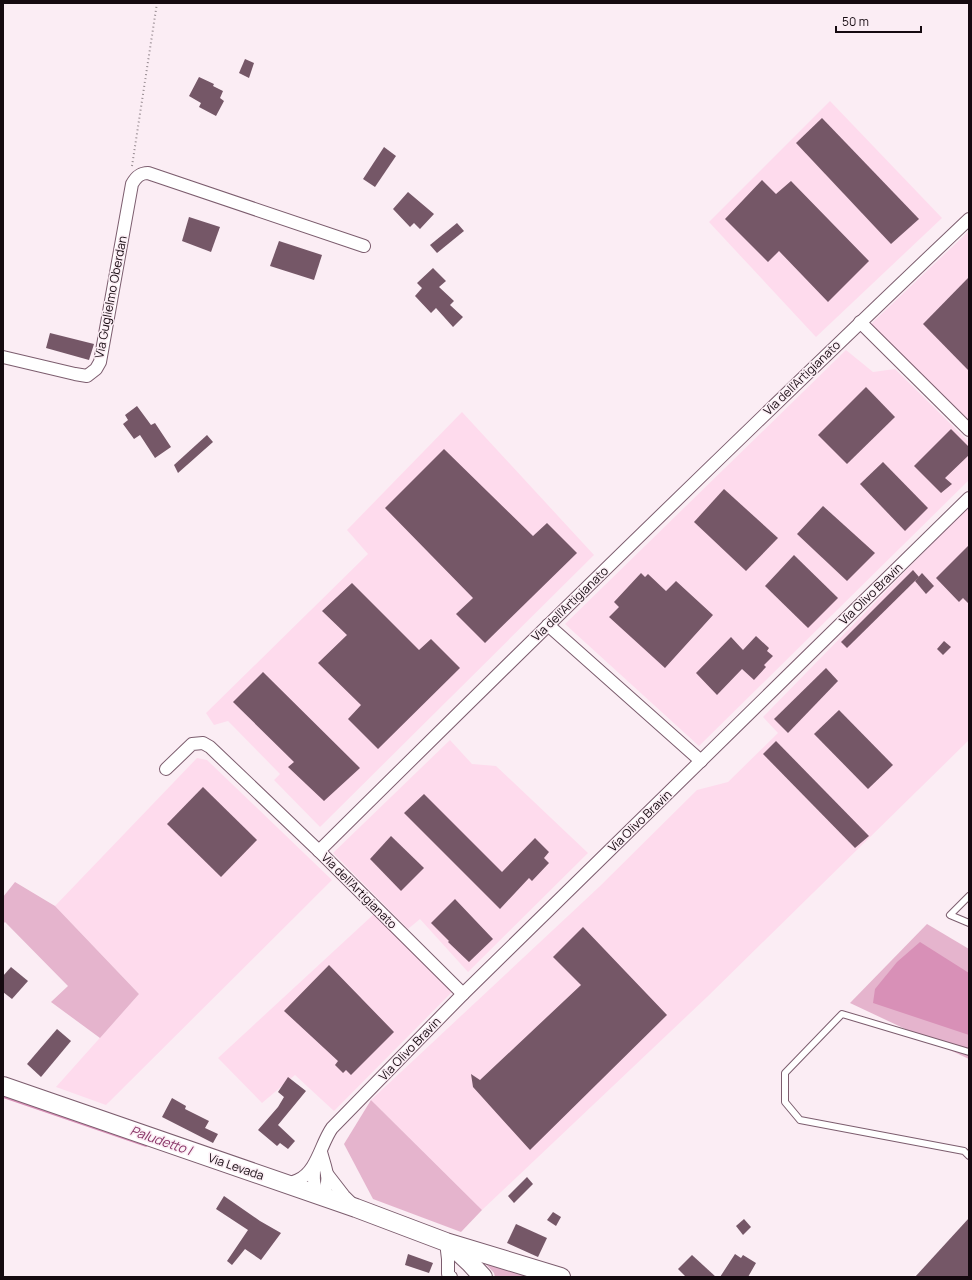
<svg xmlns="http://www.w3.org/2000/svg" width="972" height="1280" viewBox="0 0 972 1280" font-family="Manrope,sans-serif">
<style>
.built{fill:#fedbed}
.green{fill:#e5b4cd}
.water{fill:#d890b7}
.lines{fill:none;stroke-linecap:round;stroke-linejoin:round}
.stream{stroke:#d890b7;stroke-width:3.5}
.building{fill:#755767}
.service-casing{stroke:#7c5d6e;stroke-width:8}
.minor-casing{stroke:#7c5d6e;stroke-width:14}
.secondary-casing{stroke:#7c5d6e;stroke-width:20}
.path{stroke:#978b91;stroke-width:2;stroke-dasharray:1 3;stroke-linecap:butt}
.service{stroke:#fff;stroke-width:6}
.minor{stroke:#fff;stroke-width:12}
.secondary{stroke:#fff;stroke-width:18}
.labels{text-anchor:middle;stroke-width:3;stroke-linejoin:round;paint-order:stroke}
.street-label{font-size:12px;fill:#150a10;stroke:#fbedf4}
.water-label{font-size:13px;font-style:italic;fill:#873265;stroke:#fbedf4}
</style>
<rect width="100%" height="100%" fill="#fbedf4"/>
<g class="built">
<path d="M830,101L942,218L816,337L709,222Z"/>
<path d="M969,231V420L870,325Z"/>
<path d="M846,350L873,372L895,369L969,442V480L699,746L565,624Z"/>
<path d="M462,412L594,555L320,827L274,780L280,774L228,721L214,725L206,713L368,554L347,530Z"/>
<path d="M969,506V740L707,997L482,1210L371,1100L599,887L697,790L728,782L778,733L763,717Z"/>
<path d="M450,740L472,764L496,766L588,853L468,972L420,919L408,929L333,853Z"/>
<path d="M197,758L207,760L332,880L106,1105L56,1087L139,994L55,906Z"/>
<path d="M374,914L452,992L334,1111L295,1075L262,1103L218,1058Z"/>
</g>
<g class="green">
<path d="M15,882L55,906L139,994L100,1038L51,1002L68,986L5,922L3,924V897Z"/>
<path d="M927,924L969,949V1059L850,1003Z"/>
<path d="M371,1100L482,1210L461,1232L373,1199L344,1144Z"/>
<path d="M480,1258L524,1273L529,1277H495L494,1273Z"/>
</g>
<path class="water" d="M920,942L969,973V1035L873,1003L875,989L897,962Z"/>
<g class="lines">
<path class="stream" d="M3,1096L146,1145"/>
</g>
<g class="building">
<path d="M245,59L254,63L249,78L239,73Z"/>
<path d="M199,77L214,84L213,86L223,91L220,98L224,101L216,116L199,107L201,103L189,96Z"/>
<path d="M822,118L919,219L891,244L796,143Z"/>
<path d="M384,147L396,156L375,187L363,179Z"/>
<path d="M762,180L776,194L791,181L869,261L828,302L779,251L768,262L725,219Z"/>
<path d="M408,192L434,214L420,229L414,223L410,227L393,209Z"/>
<path d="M189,217L220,227L211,252L182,241Z"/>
<path d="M457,223L464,231L437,253L430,245Z"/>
<path d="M279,241L322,255L314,280L270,266Z"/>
<path d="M433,268L446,281L439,287L454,301L450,305L463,317L453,327L436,308L431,313L415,296L422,288L417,283Z"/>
<path d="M969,277V371L923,324Z"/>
<path d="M50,333L94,344L89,360L46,348Z"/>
<path d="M866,387L895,417L847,464L818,435Z"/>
<path d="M137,406L151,425L155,423L171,447L155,458L140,435L134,439L123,424L128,420L125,415Z"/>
<path d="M951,429L969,447V455L945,478L952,484L941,493L914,466Z"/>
<path d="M207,435L213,442L178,473L174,465Z"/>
<path d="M444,449L533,536L547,523L577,553L485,643L456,614L473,598L385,508Z"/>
<path d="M883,462L928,508L905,531L860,484Z"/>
<path d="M724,489L778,538L746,571L694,522Z"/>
<path d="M823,506L875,553L847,581L797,534Z"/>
<path d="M969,545V604L963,598L959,602L936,578Z"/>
<path d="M794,555L838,598L808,628L765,586Z"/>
<path d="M913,570L919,577L847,648L841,642Z"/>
<path d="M641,573L645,577L648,574L666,591L676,581L713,615L665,668L609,617L619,607L614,602Z"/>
<path d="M922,573L934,586L926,594L915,581Z"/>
<path d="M352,583L419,650L431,639L460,668L378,749L348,719L361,705L318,663L347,635L322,611Z"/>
<path d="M756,636L769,648L767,651L773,656L764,665L766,667L754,680L742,669L717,695L696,673L731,637L743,650Z"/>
<path d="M944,641L951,647L943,655L937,649Z"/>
<path d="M826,668L838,681L788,733L774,719Z"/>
<path d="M263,672L360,768L324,801L288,767L294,762L233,702Z"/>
<path d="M839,710L893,765L868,789L814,734Z"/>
<path d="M776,741L869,836L855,848L763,754Z"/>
<path d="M203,787L257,840L221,877L167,824Z"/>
<path d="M424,794L502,872L535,838L549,852L544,858L549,863L532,881L529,878L500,909L404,813Z"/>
<path d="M391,836L424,868L401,891L370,859Z"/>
<path d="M455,899L493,939L469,962L448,942L449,941L431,923Z"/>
<path d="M583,927L667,1015L530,1150L473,1087L471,1074L480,1080L581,985L553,957Z"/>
<path d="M329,965L394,1032L351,1075L346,1070L343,1073L335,1065L338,1061L284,1011Z"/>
<path d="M11,967L28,981L12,999L3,992V976Z"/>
<path d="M57,1029L71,1041L41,1077L27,1064Z"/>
<path d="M288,1077L306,1091L278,1125L295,1141L288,1149L280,1143L277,1146L258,1130L278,1107L284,1097L278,1092Z"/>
<path d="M172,1098L186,1106L185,1109L209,1121L205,1128L218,1134L213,1143L162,1117Z"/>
<path d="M527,1177L533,1184L514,1203L508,1196Z"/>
<path d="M224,1196L260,1221L281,1233L261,1260L245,1249L232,1265L227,1261L248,1230L216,1209Z"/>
<path d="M553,1212L561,1217L556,1226L547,1220Z"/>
<path d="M969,1218V1277H915Z"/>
<path d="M744,1219L751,1227L743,1235L736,1226Z"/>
<path d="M516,1224L547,1238L538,1257L507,1243Z"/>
<path d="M408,1254L433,1263L429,1273L405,1265Z"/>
<path d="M735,1254L741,1258L743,1255L756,1263L748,1277H720Z"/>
<path d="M692,1255L716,1277H686L678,1269Z"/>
</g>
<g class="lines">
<g class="service-casing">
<g id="service">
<path d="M969,896L950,915L969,923"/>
<path d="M969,1052L842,1014L785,1073V1102L800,1120L964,1151L969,1156"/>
</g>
</g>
<g class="minor-casing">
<g id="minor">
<path d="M860,322L969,430"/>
<path d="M3,357L75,374L87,376L96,369L100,362L132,184C136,177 140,173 148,173L364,246"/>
<path d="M548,625L701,761"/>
<path d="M166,769L192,744L203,743L210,747L319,851L463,994"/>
<path d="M319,851C534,638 750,427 969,219"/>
<path d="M321,1152C325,1168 333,1181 321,1196"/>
<path d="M316,1163C312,1174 314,1184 317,1195"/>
<path d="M327,1174L344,1196L353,1205"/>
<path d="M286,1184C290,1183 294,1182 298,1180C317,1172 321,1143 332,1128L463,994L969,498"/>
<path d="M446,1242L448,1259V1274L451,1277"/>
</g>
</g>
<g class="secondary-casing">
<g id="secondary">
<path d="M3,1086L356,1208L446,1242L561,1277"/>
<path d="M452,1246L470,1263L483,1277"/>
</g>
</g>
<path class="path" d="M132,166L157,3"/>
<use href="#service" class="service"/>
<use href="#minor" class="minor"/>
<use href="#secondary" class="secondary"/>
</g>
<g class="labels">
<g class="street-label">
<text transform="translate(111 297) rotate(-79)" y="4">Via Guglielmo Oberdan</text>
<text transform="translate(802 378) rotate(-44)" y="4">Via dell'Artigianato</text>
<text transform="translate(871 594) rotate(-44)" y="4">Via Olivo Bravin</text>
<text transform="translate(570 604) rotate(-44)" y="4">Via dell'Artigianato</text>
<text transform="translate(640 821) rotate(-44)" y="4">Via Olivo Bravin</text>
<text transform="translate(359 891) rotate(45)" y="4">Via dell'Artigianato</text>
<text transform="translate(410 1049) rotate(-46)" y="4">Via Olivo Bravin</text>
<text transform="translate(236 1167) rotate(19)" y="4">Via Levada</text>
</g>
<g class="water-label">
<text transform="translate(161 1140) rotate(19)" y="5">Paludetto I</text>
</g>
</g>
<rect width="972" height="1280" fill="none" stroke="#150a10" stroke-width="8"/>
<path d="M836 26v6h85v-6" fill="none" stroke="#150a10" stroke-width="2"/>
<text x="842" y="26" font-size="12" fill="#150a10" stroke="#fbedf4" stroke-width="3" paint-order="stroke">50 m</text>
</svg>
